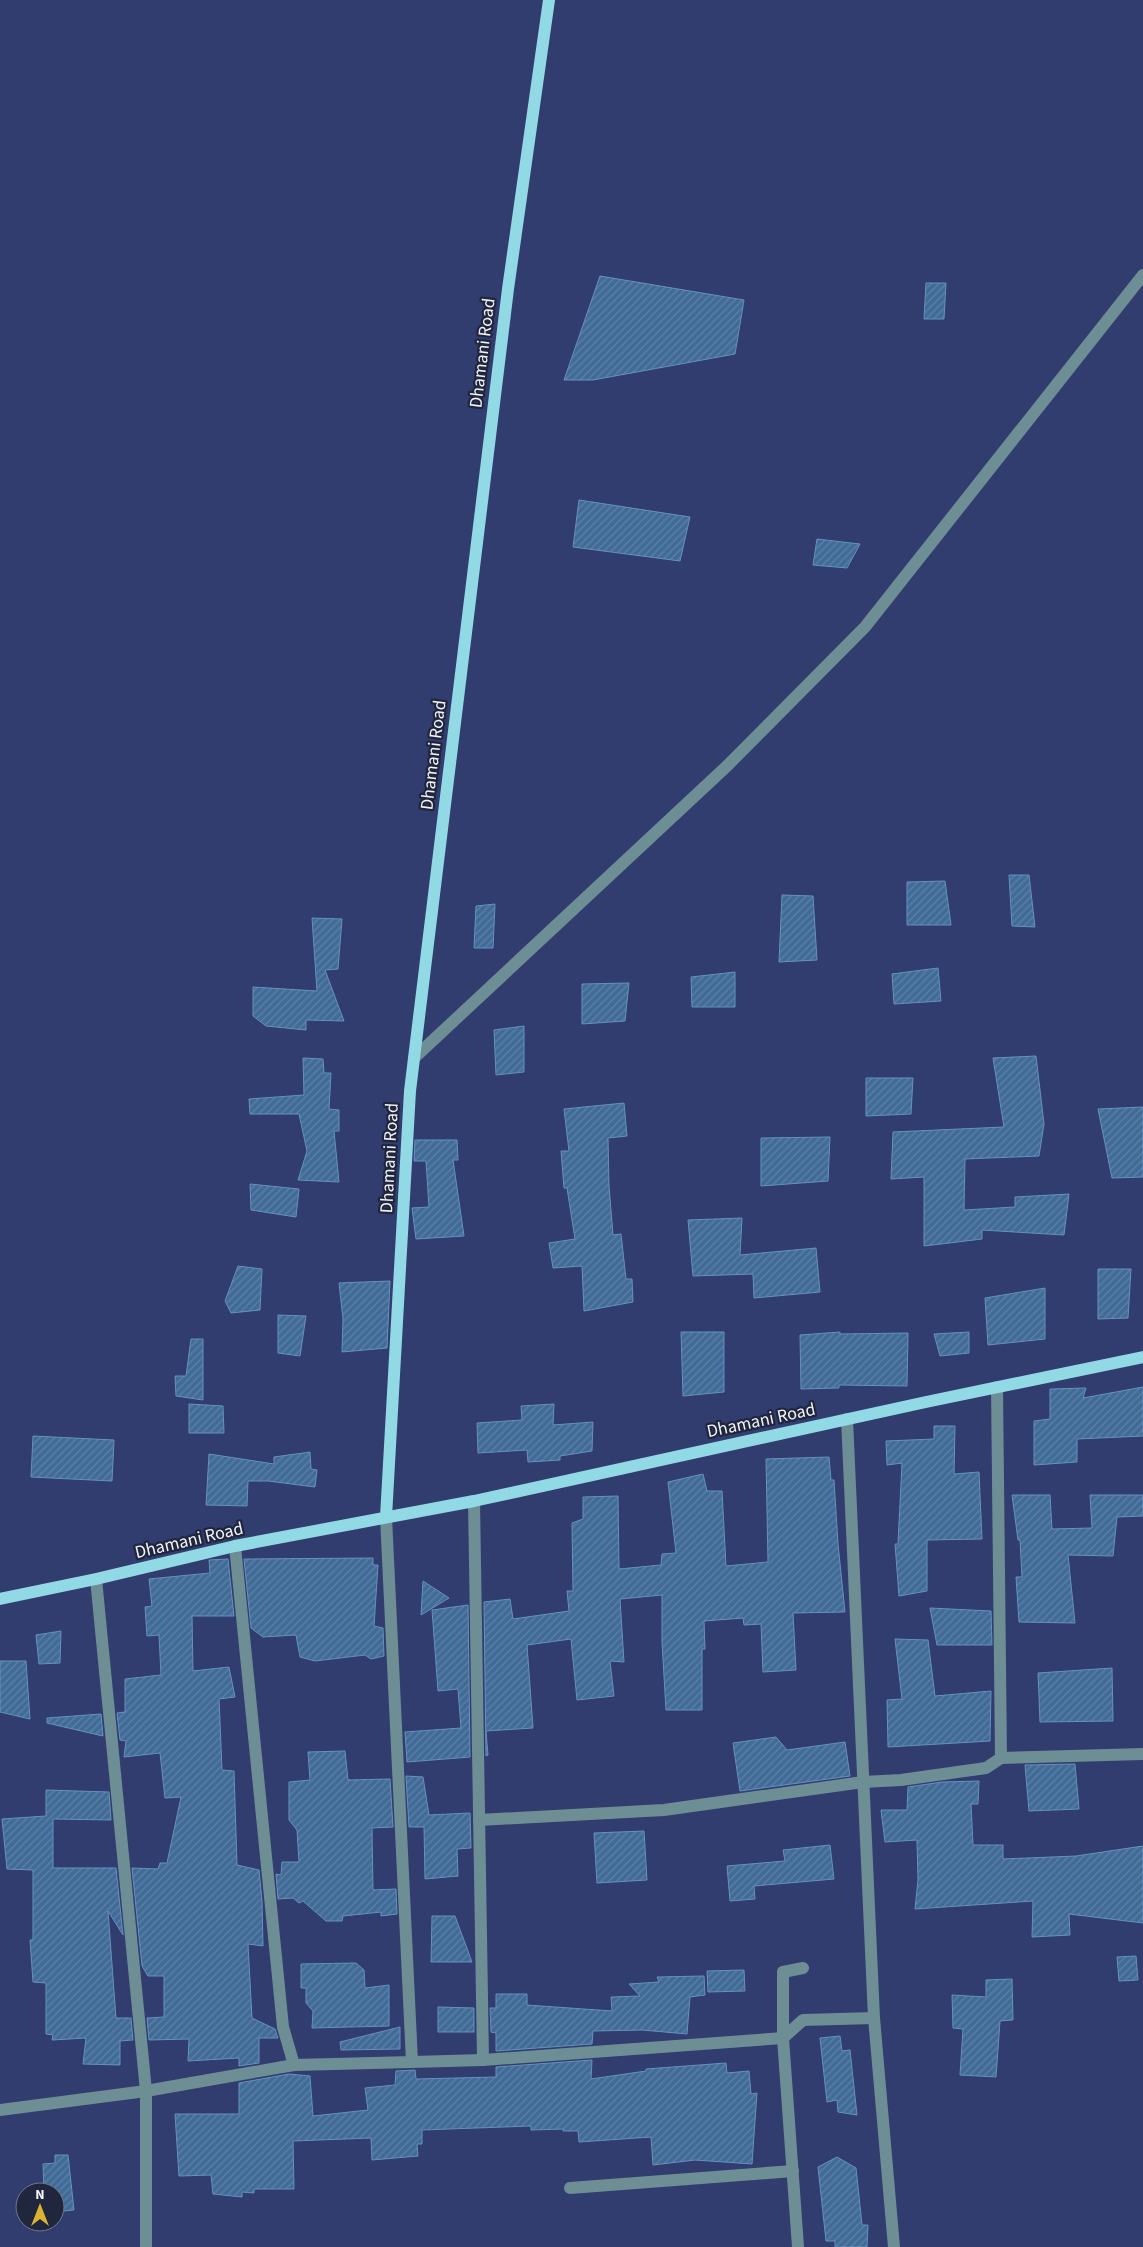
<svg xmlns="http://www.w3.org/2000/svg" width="1143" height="2247" viewBox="0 0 1143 2247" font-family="'Source Sans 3',sans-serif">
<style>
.building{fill:url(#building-hatch);stroke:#6691c0}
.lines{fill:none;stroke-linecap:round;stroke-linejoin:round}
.minor{stroke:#6c8e94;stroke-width:12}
.major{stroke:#92d9e6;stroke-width:12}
.labels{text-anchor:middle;stroke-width:4.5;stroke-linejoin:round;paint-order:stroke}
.street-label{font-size:18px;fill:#f1f3f9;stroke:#20263d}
</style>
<defs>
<pattern id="building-hatch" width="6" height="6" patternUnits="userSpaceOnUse" patternTransform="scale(1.25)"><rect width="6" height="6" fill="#416b97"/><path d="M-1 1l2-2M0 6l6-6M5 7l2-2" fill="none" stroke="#5d81a6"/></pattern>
</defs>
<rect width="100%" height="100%" fill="#303d6e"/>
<g class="building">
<path d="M600,276L744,300L735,354L593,380H564Z"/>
<path d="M926,283H946L944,319H924Z"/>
<path d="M579,500L690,517L680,561L573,547Z"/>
<path d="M817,539L860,544L847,568L813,565Z"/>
<path d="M1009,875H1029L1035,927L1012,926Z"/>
<path d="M945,881L951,925H907V882Z"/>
<path d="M782,895L813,896L817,960L779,962Z"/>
<path d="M495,904L493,948H474L476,906Z"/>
<path d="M312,918L342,919L338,969L325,970L344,1021L306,1020V1030L266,1026L253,1016V987L317,991Z"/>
<path d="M938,968L941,1001L894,1004L892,974Z"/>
<path d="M735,972V1007H692L691,977Z"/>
<path d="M629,983L625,1021L582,1024V984Z"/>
<path d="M524,1026V1072L496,1075L494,1030Z"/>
<path d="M1036,1056L1044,1124L1039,1156L965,1159L964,1210L1015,1207V1197L1069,1194L1064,1235L982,1230V1239L924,1246V1177L891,1179L893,1132L1004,1127L993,1058Z"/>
<path d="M303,1058L323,1059L324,1073H331L329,1109L339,1110V1131H334L339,1182L298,1180L307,1151L299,1114H250L249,1099L304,1095Z"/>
<path d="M866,1078H913L911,1114L866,1116Z"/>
<path d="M624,1103L627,1136L608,1138L609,1186L613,1235L621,1234L626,1279H632L633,1302L584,1311L582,1266L553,1268L549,1243L575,1239L567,1188H564L561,1151H569L564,1109Z"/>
<path d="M1143,1107V1177L1112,1178L1098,1109Z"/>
<path d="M830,1137L828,1181L761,1186V1138Z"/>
<path d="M415,1140H457L458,1160H453L464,1236L416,1239L412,1208L429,1207L426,1161H414Z"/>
<path d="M250,1184L299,1189L296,1217L251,1210Z"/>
<path d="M742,1218L740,1255L816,1248L820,1292L754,1298L753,1274L693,1276L688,1220Z"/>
<path d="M238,1266L262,1269L260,1310L231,1313L225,1301Z"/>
<path d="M1098,1269H1131L1128,1318L1098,1319Z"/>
<path d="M390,1281L387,1348L342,1352L343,1319L339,1283Z"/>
<path d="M1045,1288V1339L988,1345L985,1298Z"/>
<path d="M278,1315L306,1316L300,1356L278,1353Z"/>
<path d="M681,1332H724V1392L683,1396Z"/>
<path d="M840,1332V1334L908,1333L907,1386L839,1385V1388L801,1389L800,1335Z"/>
<path d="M969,1332V1353L940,1356L934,1334Z"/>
<path d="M191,1339H203V1400L176,1396L175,1376H186Z"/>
<path d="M1143,1387V1436L1077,1439V1462L1034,1465V1421L1050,1419V1389L1086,1388L1083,1398Z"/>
<path d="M189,1404L223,1406L224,1433H189Z"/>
<path d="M554,1404L553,1425L593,1422L592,1451L560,1456V1460L528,1462L527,1450L478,1453L477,1423L522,1420L521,1406Z"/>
<path d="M934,1426H955L954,1474L979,1472L982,1539L927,1540V1591L899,1596L895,1544H898L902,1463L887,1465L886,1441L934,1439Z"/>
<path d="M33,1436L114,1440L112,1481L31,1477Z"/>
<path d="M310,1452L311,1469L317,1470L315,1487L268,1481H248L247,1506L206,1505L209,1454L274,1464V1457Z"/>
<path d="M829,1457L831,1480H834L838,1544L845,1612L793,1613L796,1670L763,1672L761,1624L744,1625L743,1618L704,1621L705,1649H702V1710H666L662,1642V1595L620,1599L624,1662L610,1661L614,1696L577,1700L571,1639L527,1645L533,1728L486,1731L488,1755L486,1756L484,1602L510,1599L513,1619L569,1611L567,1591H573L572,1523L583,1519V1497L618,1496L619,1569L661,1565L662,1554L676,1553L668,1482L703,1474L707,1491H722L726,1566L768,1562L766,1459Z"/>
<path d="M1012,1495H1050L1052,1529L1092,1528L1090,1495H1143V1516L1117,1517L1113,1556L1068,1555L1075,1623L1019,1622L1016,1577H1022L1020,1540H1018Z"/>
<path d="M373,1558V1565H378L374,1626L383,1628L384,1656L371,1659L365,1655L315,1661L300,1657L296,1635L263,1637L251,1628L244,1559Z"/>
<path d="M228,1559L234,1616H192L193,1671L229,1667L235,1697L219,1699L222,1770L234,1771L237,1865L259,1870L262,1901L263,1946L248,1944L252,2018L275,2029L278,2038H259V2063L239,2066V2058L188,2061L189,2039L149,2040L147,2018L164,2017V1976H148L142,1966L132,1868L158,1869L160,1863H167L181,1797L165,1798L160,1753L124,1757L126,1741L120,1740L117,1713L125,1712V1679L161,1675L159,1635L147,1636L145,1607L152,1606L149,1579L210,1573L209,1560Z"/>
<path d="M423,1581L449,1598L421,1615Z"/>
<path d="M468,1605L470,1757L407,1762L405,1732L461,1728L458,1689L438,1691L432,1610Z"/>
<path d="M930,1608L991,1611L992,1645H937Z"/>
<path d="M61,1631L60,1663L39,1664L36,1635Z"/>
<path d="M895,1639L928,1640L935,1696L991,1691L990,1741L888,1747L887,1700L902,1699Z"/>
<path d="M0,1661H26L30,1719L0,1712Z"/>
<path d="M1112,1668L1113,1721L1040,1722L1038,1673Z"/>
<path d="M101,1714L103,1736L47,1723V1718Z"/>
<path d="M776,1737L787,1750L845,1742L850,1776L740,1791L733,1743Z"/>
<path d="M345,1751L348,1780L390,1779L393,1827L372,1828L373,1890L396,1889L397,1914L381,1916V1912L343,1916L342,1921H326L303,1901L299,1903L293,1898L278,1899L276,1874L281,1875L282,1862H299L297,1830L289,1820V1782L310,1780L308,1752Z"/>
<path d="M1075,1764L1079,1809L1029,1811L1025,1765Z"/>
<path d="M406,1776L423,1777L429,1815L470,1813L471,1848L457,1849L458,1876L425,1879L424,1827H409Z"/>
<path d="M979,1781L978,1804H971L973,1845H1003V1859L1076,1856L1143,1846V1923L1069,1914L1070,1935L1032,1937L1033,1901L915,1909L918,1880L917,1840L885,1842L881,1810H907L908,1787L942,1782Z"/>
<path d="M46,1790L109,1792L111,1820L53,1819V1868H116L123,1935L108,1911L116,2018H131L133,2040L120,2041V2065L83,2064L86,2038L52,2040L53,2035L46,2034V1983L33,1982L30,1940H33V1870L7,1869L2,1819L46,1816Z"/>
<path d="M644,1831L647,1880L597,1883L594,1833Z"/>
<path d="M830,1845L834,1879L754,1886L755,1899L730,1901L727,1866L785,1861L783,1850Z"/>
<path d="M432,1916H455L472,1962H431Z"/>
<path d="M1136,1956L1138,1980L1119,1981L1117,1957Z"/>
<path d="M356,1963L364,1970L365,1988L389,1985V2026L312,2028L313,2011L306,2003V1988H301V1964Z"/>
<path d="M744,1970L745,1991L708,1992L707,1971Z"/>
<path d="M704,1976L705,1995L690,1997L687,2034L642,2030L593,2031L592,2044L496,2051V2033L491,2032L490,2008H496V1994H527V2005L612,2011L611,1997L640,1996L629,1984L659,1982L657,1977Z"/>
<path d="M1012,1979L1013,2020L1000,2021L996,2077L960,2075L963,2029L953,2028L952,1995L986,1997V1980Z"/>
<path d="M438,2007L474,2008V2032H438Z"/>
<path d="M400,2027V2049L341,2050L340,2042Z"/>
<path d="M840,2036L842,2051L850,2050L857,2115L838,2112L837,2100L827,2102L820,2038Z"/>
<path d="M592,2060L591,2079L646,2071V2069L726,2063L727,2073L749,2071L751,2094L757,2093L752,2164L695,2160L653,2165L651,2137L579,2142L578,2131H563V2129L531,2130V2126L422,2130V2144H417L418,2156L372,2160L371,2138L293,2141L294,2189H254V2193L242,2192V2197L213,2194L211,2175L179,2176L175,2114H239V2083L289,2074L310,2076L313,2116L368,2110L365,2088L395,2085L396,2071L415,2070L416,2079L496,2077V2067Z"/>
<path d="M55,2155H68L74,2210L55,2212V2192H44L43,2164L55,2163Z"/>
<path d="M837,2157L856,2168L862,2225H868L867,2247H835V2241H826L818,2167Z"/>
</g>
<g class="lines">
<g class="minor">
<path d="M414,1058L728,765L865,627L1143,275"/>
<path d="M997,1387L1001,1758"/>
<path d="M235,1546L283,2027L294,2065"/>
<path d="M96,1579L146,2091V2247"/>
<path d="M479,1820L664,1810L863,1782L901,1780L986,1768L1001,1758L1143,1754"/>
<path d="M874,2018L894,2247"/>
<path d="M483,2060L783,2038L803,2020L874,2018L847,1419"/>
<path d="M412,2062L483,2060L474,1501"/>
<path d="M0,2110L146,2091L294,2065L412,2062L386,1517"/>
<path d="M570,2188L793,2171"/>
<path d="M798,2247L783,2038V1972L803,1968"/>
</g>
<g class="major">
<path d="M386,1517L410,1091L508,289L549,0"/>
<path d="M0,1599L96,1579L235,1546L474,1501L926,1402L1143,1357"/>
</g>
</g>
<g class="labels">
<g class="street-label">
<text transform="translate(482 353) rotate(-83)" y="6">Dhamani Road</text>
<text transform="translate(433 755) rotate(-83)" y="6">Dhamani Road</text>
<text transform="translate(389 1158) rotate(-87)" y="6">Dhamani Road</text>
<text transform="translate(761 1420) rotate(-12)" y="6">Dhamani Road</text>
<text transform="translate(189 1540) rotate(-13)" y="6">Dhamani Road</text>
</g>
</g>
<g transform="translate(40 2207)"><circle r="24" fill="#20263d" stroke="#747888"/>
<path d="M0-4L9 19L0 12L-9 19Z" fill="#dab333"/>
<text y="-8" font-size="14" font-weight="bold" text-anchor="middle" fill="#f1f3f9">N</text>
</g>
</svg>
